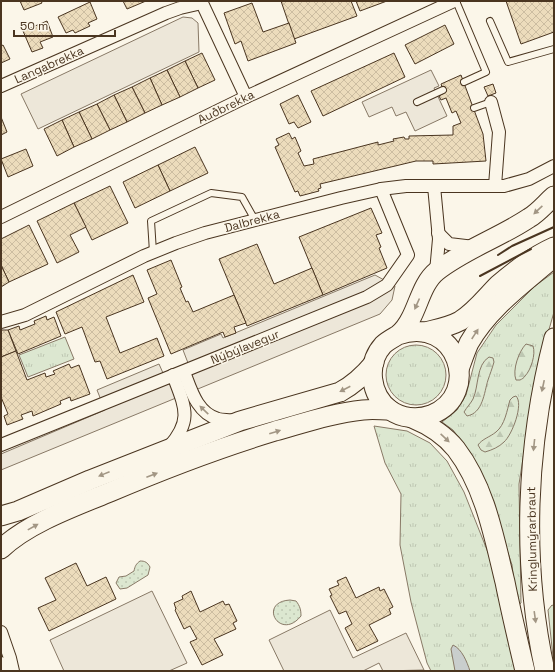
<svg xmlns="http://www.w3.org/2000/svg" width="555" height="672" viewBox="0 0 555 672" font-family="'Space Grotesk',sans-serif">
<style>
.grass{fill:url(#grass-tufts);stroke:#887966}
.forest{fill:url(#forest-firs);stroke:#887966}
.park{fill:url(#park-dots);stroke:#887966}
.parking{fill:#ede7d9;stroke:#887966}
.water{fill:#c9cecd;stroke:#887966}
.building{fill:url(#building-cross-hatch);stroke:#4a3520}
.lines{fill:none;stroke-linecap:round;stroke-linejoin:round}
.lane-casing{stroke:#4a3520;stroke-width:8}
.street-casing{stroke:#4a3520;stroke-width:14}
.primary-casing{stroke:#4a3520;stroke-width:21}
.lane{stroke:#fbf6e9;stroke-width:6}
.street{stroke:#fbf6e9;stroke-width:12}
.primary{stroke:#fbf6e9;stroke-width:19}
.wall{stroke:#4a3520;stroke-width:2}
.oneway{fill:#a29684}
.labels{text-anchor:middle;stroke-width:3;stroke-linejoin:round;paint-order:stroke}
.street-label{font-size:12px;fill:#4a3520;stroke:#fbf6e9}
</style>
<defs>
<pattern id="grass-tufts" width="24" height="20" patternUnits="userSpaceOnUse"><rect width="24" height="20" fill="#dce7d0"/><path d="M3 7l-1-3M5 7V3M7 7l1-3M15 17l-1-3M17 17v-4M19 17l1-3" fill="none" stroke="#bec7b2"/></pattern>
<pattern id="forest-firs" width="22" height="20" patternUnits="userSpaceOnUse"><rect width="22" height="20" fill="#dce7d0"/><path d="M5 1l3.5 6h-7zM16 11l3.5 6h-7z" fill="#bec7b2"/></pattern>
<pattern id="park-dots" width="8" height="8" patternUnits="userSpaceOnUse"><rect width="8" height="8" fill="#dce7d0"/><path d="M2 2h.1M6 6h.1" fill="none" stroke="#bec7b2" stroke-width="1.8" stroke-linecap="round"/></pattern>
<pattern id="building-cross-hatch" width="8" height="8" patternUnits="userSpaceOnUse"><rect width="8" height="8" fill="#ecdcbc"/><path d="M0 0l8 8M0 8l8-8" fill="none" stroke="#ccbda1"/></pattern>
</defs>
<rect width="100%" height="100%" fill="#fbf6e9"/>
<g class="grass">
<path d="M554,272V312L548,333L530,414L519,484L521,603L517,606L512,565L488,492L471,454L453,430L442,422L457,410L466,395L477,353L496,325L535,286Z"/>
<path d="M65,337L74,359L28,377L19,355Z"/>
<circle cx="416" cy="375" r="30"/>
<path d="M374,426L407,431L430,443L447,461L464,492L489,555L517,671H431L427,663L411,602L400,545L401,494L385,463Z"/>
<path d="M552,605L554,606V666L548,610Z"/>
</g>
<g class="forest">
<path d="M526,344L533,346C536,354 531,370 525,376C524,378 522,379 520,380H516C512,370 519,351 526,344Z"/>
<path d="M489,357L493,358L494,362C492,369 490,374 488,380C484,393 483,413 467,416L464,412C467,407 471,403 473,399C479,386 476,365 489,357Z"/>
<path d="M516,396C524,404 512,435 504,442C499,447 492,450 485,452L481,450L478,445C482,439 490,437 496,432C505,425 507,410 510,400L513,397Z"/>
</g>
<g class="park">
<path d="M140,561C145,561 147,562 150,567L148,575L127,588L120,589L116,583L119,577L126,576L134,571C135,566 136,564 140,561Z"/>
<path d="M290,600L296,601C300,606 301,610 301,616C280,642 257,602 290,600Z"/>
</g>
<g class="parking">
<path d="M183,17L192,18L198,23L199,52L38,129L21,94Z"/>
<path d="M431,70L439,86L434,88L447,116L415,131L406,112L396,116L392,107L369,117L362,102Z"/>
<path d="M375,275L395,286L392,300L380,314L1,470V454L105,410L97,390L159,364L163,373L188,363L183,350L221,334L223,338Z"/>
<path d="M152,591L187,663L169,671H64L50,640Z"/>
<path d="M330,610L353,658L406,633L424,670L383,671L379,663L363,671H284L269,640Z"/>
</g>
<path class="water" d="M453,645C462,649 467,662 470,671H455L451,649Z"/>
<g class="building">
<path d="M20,1H41L42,3L24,10Z"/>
<path d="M123,1H146L127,9Z"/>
<path d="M281,1H351L357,16L294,39Z"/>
<path d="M356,1H387L360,11Z"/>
<path d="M506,1H554V32L521,44Z"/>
<path d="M90,2L97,19L88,23L90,26L75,33L73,30L66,33L58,17Z"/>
<path d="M252,3L263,32L289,23L296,43L248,61L241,41L235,44L224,13Z"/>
<path d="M47,21L53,37L40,42L43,48L32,52L23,31Z"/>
<path d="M445,25L454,44L415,64L405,45Z"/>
<path d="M3,45L10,59L1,63V46Z"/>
<path d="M202,53L215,80L198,88L185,61Z"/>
<path d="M394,53L405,77L323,116L311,91Z"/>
<path d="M185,61L198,88L180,97L167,70Z"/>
<path d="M167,70L180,97L162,105L150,78Z"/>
<path d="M461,75L483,134L486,161L433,164V161H416L320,184L321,188L318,189L319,191L300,196L298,191L295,192L275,147L279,145L276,139L289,133L292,139L295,137L301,151L298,153L304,166L314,164L313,159L378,142V145L394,141L393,139L404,137L405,139H409V136L453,135V126L461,123L456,111L452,113L446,98L441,100L439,96L444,93L441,84Z"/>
<path d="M150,78L162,105L145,113L132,87Z"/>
<path d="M493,84L496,93L488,96L484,87Z"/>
<path d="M132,87L145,113L127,122L114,95Z"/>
<path d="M114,95L127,122L110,130L97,104Z"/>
<path d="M298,95L311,122L298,128L294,122L289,124L280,104Z"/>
<path d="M97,104L110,130L92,139L79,112Z"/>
<path d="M79,112L92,139L74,147L62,120Z"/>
<path d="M1,117L7,132L1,135Z"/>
<path d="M62,120L74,147L57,156L44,129Z"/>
<path d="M195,147L208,173L170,191L158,165Z"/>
<path d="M26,149L33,166L8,177L1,159Z"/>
<path d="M158,165L170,191L135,208L123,182Z"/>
<path d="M110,186L128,223L92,240L74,203Z"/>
<path d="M74,203L86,227L70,235L79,252L57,263L37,221Z"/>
<path d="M371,208L382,233L376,235L381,247L379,248L387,268L323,295L299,237Z"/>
<path d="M29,225L48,264L9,282L1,265V239Z"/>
<path d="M257,244L274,284L312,268L323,295L247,326L219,259Z"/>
<path d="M171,260L182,287L180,288L186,302L188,301L193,312L234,295L246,323L234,327L236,333L225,337L223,332L171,354L148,298L157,294L147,270Z"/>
<path d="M1,265L9,282L1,287Z"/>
<path d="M133,275L144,302L106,317L120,353L157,338L164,356L107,379L100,361L95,362L82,327L65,334L56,312Z"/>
<path d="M46,316L47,320L54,317L61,336L18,354L8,330L19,326L20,330L35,324L34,321Z"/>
<path d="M1,330H8L16,351L1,357Z"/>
<path d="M16,351L27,380L45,373L46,377L55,374L53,371L69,364L71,368L79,365L90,394L71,401L70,397L60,401L61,404L33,416L32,411L21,415L23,419L7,425L4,416L8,414L1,397V357Z"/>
<path d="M76,563L87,586L106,577L116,599L49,631L38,608L56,600L45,578Z"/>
<path d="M346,577L356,598L379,587L380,591L384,589L393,607L389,609L391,614L369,625L378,641L357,651L345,628L352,624L346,611L339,614L330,596L332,595L329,589L339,585L337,581Z"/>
<path d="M191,591L200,612L223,601L225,605L229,604L237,621L233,623L236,629L214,639L223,655L202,665L190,642L197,639L190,626L184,629L175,610L176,609L174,603L183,599L182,596Z"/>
</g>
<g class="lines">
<g class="lane-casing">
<g id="lane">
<path d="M456,1L486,72L464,82"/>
<path d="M490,21L508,62L554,49"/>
<path d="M417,102L443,90"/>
<path d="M474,108L491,102"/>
<path d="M153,252L151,221L211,193L242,197L255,220"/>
</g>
</g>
<g class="street-casing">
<g id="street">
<path d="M202,3L246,97"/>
<path d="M1,86L166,13L180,8L202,3"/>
<path d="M491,102L499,132L495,186"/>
<path d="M434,186L439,239L436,272"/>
<path d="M1,217L246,97L454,1"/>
<path d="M438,233L449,244L474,247"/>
<path d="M1,322L25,315L144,256L176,243L205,233L341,198L381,189L406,186H504L529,179L554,166"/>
<path d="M184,372C191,390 197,413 218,419C223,420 229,420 234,421"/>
<path d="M1,445L367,297L387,285L408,255L381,189"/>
<path d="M169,447C193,420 185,407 173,375"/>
<path d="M1,632L10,658L13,671"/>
<path d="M1,663L4,671"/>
</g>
</g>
<g class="primary-casing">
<g id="primary">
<path d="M425,332C437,329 449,327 460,321C475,312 486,297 498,285C514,271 534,256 554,247"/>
<path d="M398,335C456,314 484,394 431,415C417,420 401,418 390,410C370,395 366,364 383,345C387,341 393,338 398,335C403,331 408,324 411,318C419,303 423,282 437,271C465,249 499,238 529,218C538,213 546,203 554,196"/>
<path d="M459,369C462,361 465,352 469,343C489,308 523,284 553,258"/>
<path d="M412,418C429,425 444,434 456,449C485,487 494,537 505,582C511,612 518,641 525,671"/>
<path d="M1,516L18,511L90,480L240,421L340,392C355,384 364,375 374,363"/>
<path d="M1,549C28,523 76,506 110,492C164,469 219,448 275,431C304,423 333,413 363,410C372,409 381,410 390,410"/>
<path d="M545,671C521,561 526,446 554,338"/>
</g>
</g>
<use href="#lane" class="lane"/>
<use href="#street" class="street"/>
<use href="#primary" class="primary"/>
<g class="wall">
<path d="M498,255L512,246L554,227"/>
<path d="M480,276L531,249"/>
</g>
</g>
<defs><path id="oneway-solid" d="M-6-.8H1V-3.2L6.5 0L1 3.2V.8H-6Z"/></defs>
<g class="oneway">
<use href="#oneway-solid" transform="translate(538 210) rotate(137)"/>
<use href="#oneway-solid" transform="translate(417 304) rotate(114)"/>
<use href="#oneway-solid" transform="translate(475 334) rotate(-57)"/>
<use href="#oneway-solid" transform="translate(543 386) rotate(102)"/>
<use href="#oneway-solid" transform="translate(345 389) rotate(153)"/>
<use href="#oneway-solid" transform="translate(204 410) rotate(-136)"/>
<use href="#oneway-solid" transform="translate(275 432) rotate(-17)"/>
<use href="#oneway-solid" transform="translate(445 438) rotate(43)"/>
<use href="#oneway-solid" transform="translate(534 445) rotate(96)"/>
<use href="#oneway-solid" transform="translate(104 474) rotate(158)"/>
<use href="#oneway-solid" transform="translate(152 475) rotate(-21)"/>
<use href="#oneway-solid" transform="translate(33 527) rotate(-29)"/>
<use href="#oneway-solid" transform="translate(535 617) rotate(82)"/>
</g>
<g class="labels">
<g class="street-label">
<text transform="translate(49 65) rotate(-24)" y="4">Langabrekka</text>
<text transform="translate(226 107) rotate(-26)" y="4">Auðbrekka</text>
<text transform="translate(252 221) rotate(-15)" y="4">Dalbrekka</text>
<text transform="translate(245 347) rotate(-22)" y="4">Nýbýlavegur</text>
<text transform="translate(532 539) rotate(-91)" y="4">Kringlumýrarbraut</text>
</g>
</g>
<rect width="555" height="672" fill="none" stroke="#4a3520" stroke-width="4"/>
<path d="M14 30v6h101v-6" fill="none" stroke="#4a3520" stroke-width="2"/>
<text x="20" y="30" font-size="12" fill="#4a3520" stroke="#fbf6e9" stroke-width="3" paint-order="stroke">50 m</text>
</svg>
